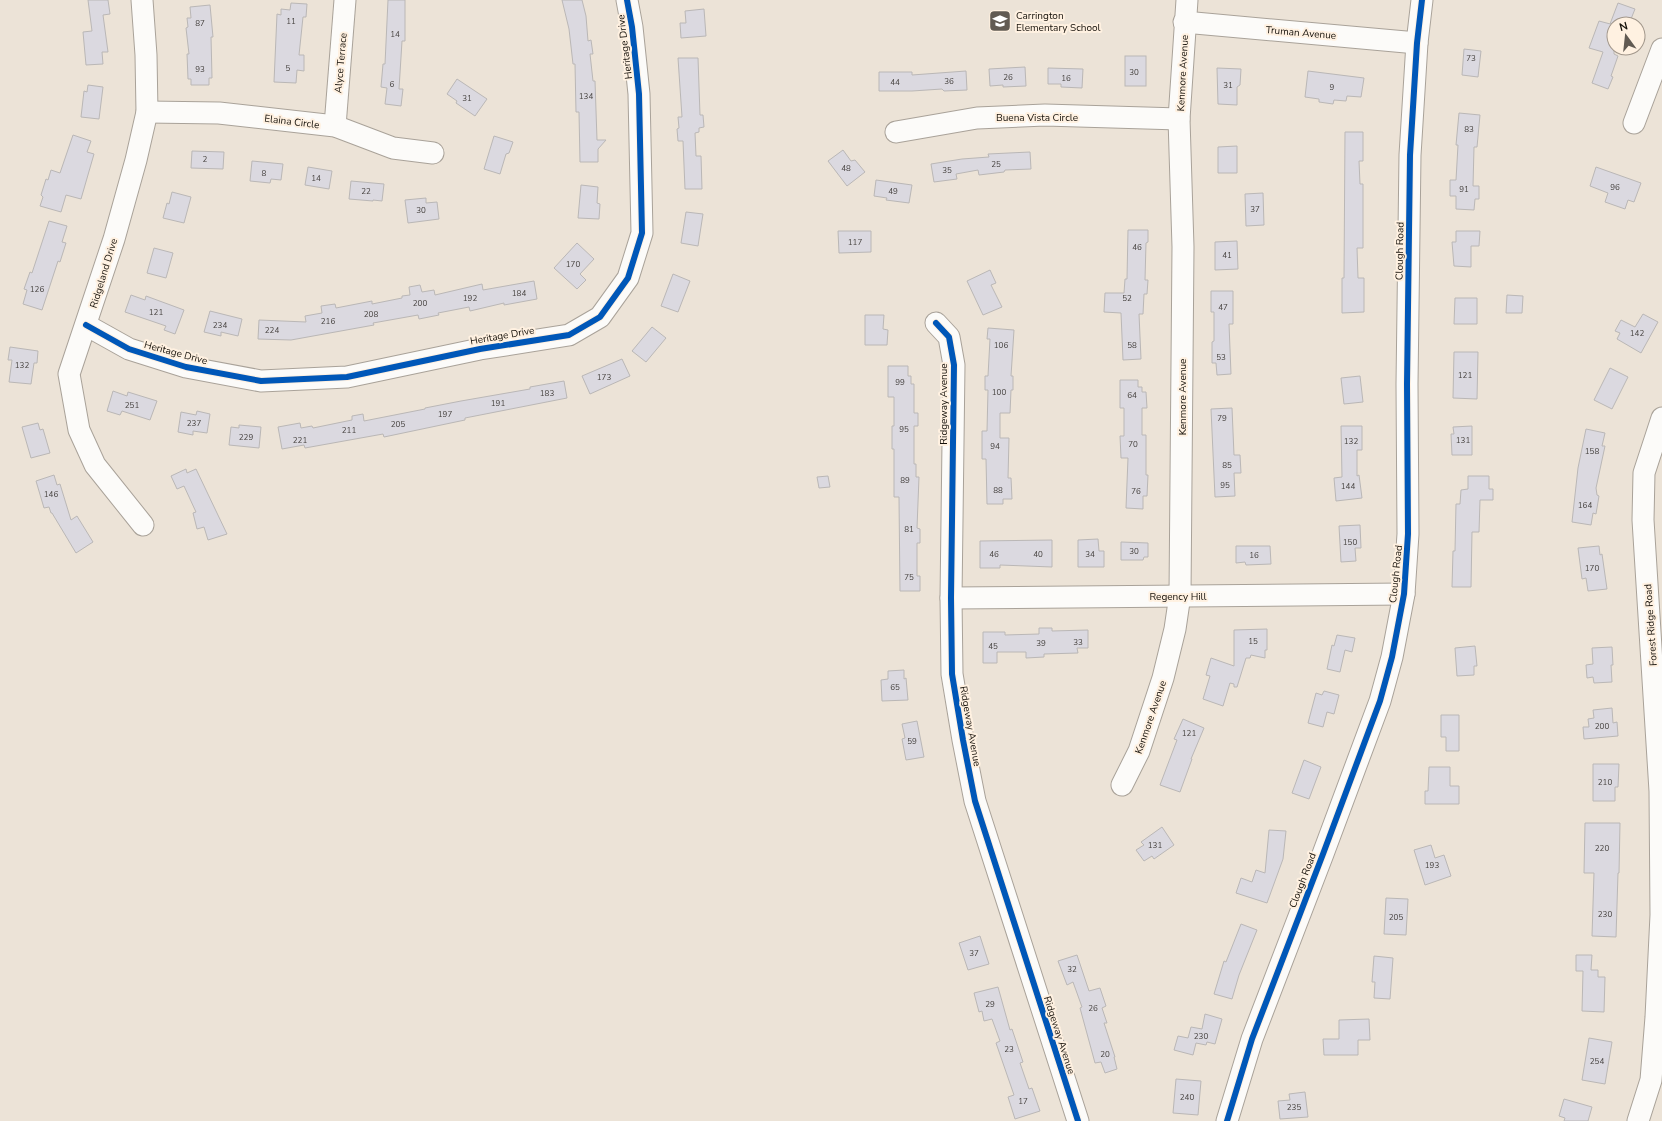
<svg xmlns="http://www.w3.org/2000/svg" width="1662" height="1121" viewBox="0 0 1662 1121" font-family="'Nunito Sans',sans-serif">
<style>
.building{fill:#dbd9e0;stroke:#bab7b6}
.lines{fill:none;stroke-linecap:round;stroke-linejoin:round}
.minor-casing{stroke:#a9a299;stroke-width:23}
.minor{stroke:#fcfbf9;stroke-width:21}
.cycleway-casing{stroke:#fff1e1;stroke-width:8}
.cycleway{stroke:#0057b8;stroke-width:6}
.labels{text-anchor:middle;stroke-width:4;stroke-linejoin:round;paint-order:stroke}
.number-label{font-size:8px;fill:#474340}
.poi-label{font-size:10px;fill:#16110a;stroke:#fff1e1;text-anchor:start}
.street-label{font-size:10px;fill:#16110a;stroke:#fff1e1}
</style>
<rect width="100%" height="100%" fill="#ece3d7"/>
<g class="building">
<path d="M88,0H108L110,14L103,15L108,52H102L103,64L86,65L83,32L92,31Z"/>
<path d="M388,0H405V41H402L399,89H403L401,106L385,104L387,88L381,87L383,64H385Z"/>
<path d="M562,0H582L586,16L588,41L591,40L593,54H590L593,81H595L597,140H606L598,149V162H580L579,112H576L575,64H573L569,29Z"/>
<path d="M291,3L307,4L306,17H303L299,55H304V71L297,70L296,83L274,82L277,14L281,15V9L290,10Z"/>
<path d="M1618,3L1635,9L1629,24H1610Z"/>
<path d="M210,5L213,37H211L212,78H209V85H191V79H188L187,54H189L186,28L188,27L187,18H191L190,7Z"/>
<path d="M704,9L706,36L681,38L680,23H686L685,11Z"/>
<path d="M1599,21L1614,25V54L1618,56L1611,76L1613,77L1608,89L1592,83L1603,52L1589,48Z"/>
<path d="M1464,49L1481,51L1478,77L1462,75Z"/>
<rect x="1125" y="56" width="21" height="30"/>
<path d="M678,58H698L700,115H703L704,127L699,128V132L695,133L696,156H701L702,189H685L683,141H678L677,129L679,128L678,117H682Z"/>
<path d="M1025,67L1026,86L1003,87V85L990,86L989,69Z"/>
<path d="M1048,68L1083,69L1082,88L1061,87V84H1048Z"/>
<path d="M1217,68L1241,69L1240,85L1237,87V105L1218,104Z"/>
<path d="M966,71L967,90L944,91L942,89L912,91H879V72H912V75Z"/>
<path d="M1308,71L1364,78L1361,97L1347,96L1346,101L1334,100L1333,104L1319,102V99L1305,97Z"/>
<path d="M457,79L487,99L475,116L456,103L457,101L447,94Z"/>
<path d="M88,85L103,87L99,119L81,117L84,91L87,92Z"/>
<path d="M1459,113L1480,115L1477,147H1474L1473,186H1479V199H1475L1474,210L1456,209V196H1450V180H1456L1458,145H1456Z"/>
<path d="M1345,132H1363V161H1359L1360,184H1363V248H1357L1358,278H1364V312L1342,313V278H1344Z"/>
<path d="M73,135L91,141L87,152L94,154L81,199L66,195L61,212L40,206L43,197L41,195L46,179L48,180L51,170L60,173Z"/>
<path d="M494,136L513,142L509,153L506,154L500,174L484,169Z"/>
<path d="M1237,146V173H1218V147Z"/>
<path d="M843,150L851,161L855,160L865,172L847,186L828,161Z"/>
<path d="M192,151L224,152L223,169L191,168Z"/>
<path d="M1030,152L1031,169L1005,170L1004,172L979,175L978,170L956,174L957,179L934,182L931,164L962,159L989,157L988,154Z"/>
<path d="M252,161L283,164L281,180L271,179L270,183L250,181Z"/>
<path d="M308,167L332,171L329,189L305,185Z"/>
<path d="M1596,167L1641,183L1634,202L1628,200L1625,209L1605,202L1608,193L1590,186Z"/>
<path d="M876,180L912,185L909,203L886,200L887,198L874,196Z"/>
<path d="M351,181L384,184L382,201L373,200V201L349,199Z"/>
<path d="M581,185L598,187L597,203L600,204L599,219L578,218Z"/>
<path d="M172,192L191,197L184,223L163,218L167,203L169,204Z"/>
<path d="M1263,193L1264,225L1246,226L1245,194Z"/>
<path d="M426,198V203L437,202L439,219L408,223L405,200Z"/>
<path d="M686,212L703,214L698,246L681,243Z"/>
<path d="M49,221L67,226L62,242L66,243L60,262L58,261L42,310L23,304L27,290L24,289L30,272L32,273Z"/>
<path d="M1128,230H1148V242L1146,243L1145,280H1148L1147,294H1144L1143,314H1139L1141,359L1123,360L1121,313L1104,312L1105,293H1124L1125,279H1127Z"/>
<path d="M838,231H871V252L839,253Z"/>
<path d="M1456,231H1480L1479,246H1471V267L1454,266L1452,242H1456Z"/>
<path d="M1237,241L1238,269L1215,270V242Z"/>
<path d="M577,243L594,259L580,274L586,280L577,289L554,268Z"/>
<path d="M154,248L173,253L166,278L147,273Z"/>
<path d="M990,270L996,283L991,285L1002,307L983,315L967,281Z"/>
<path d="M673,274L690,281L678,312L661,306Z"/>
<path d="M534,281L537,299L504,305V303L470,311L469,307L438,313L439,315L419,319L418,315L373,323L374,325L291,340L258,339L259,320L306,322L305,316L322,313L321,306L335,304L336,308L372,301V304L402,298V296L410,295L409,287L420,285L422,292L434,290L435,295L482,284L483,290Z"/>
<path d="M1211,291H1233V324H1229L1231,374L1217,375L1216,363H1212V342L1214,341V312H1211Z"/>
<path d="M131,295L145,300L146,296L184,310L175,334L164,330L166,326L125,312Z"/>
<path d="M1507,295L1523,296L1522,313H1506Z"/>
<path d="M1455,298H1477V324H1454Z"/>
<path d="M210,311L242,319L238,336L221,332V336L204,332Z"/>
<path d="M1643,314L1658,322L1641,353L1617,339L1620,333L1615,331L1621,320L1635,327Z"/>
<path d="M865,315H884L883,329L888,330L887,345H865Z"/>
<path d="M652,327L666,338L646,362L632,351Z"/>
<path d="M988,328L1014,330L1011,376H1013V390H1011L1010,413H1000V438H1009L1008,478H1011L1012,499H1003V504H987L986,459H982V431H987L988,390H985V376H988L990,339H987Z"/>
<path d="M10,347L38,351L37,363H34L31,384L9,382L12,360H8Z"/>
<path d="M1454,352H1478L1477,399L1453,398Z"/>
<path d="M622,359L630,376L590,394L582,376Z"/>
<path d="M888,366H908V376H911V384H914V413H918V426H914V464H916V477H919L917,528L920,529V543H917V576H920V591H900L899,497H894V449H892V426H894V397H888Z"/>
<path d="M1610,368L1628,377L1612,409L1594,400Z"/>
<path d="M1360,376L1363,402L1344,404L1341,378Z"/>
<path d="M1120,380H1138V387H1142V392H1146L1147,408H1142V435H1146V475H1148L1147,496H1143V509L1126,508L1128,458H1121L1120,436H1124V408H1120Z"/>
<path d="M564,381L567,398L465,418V420L384,437L383,434L305,448L304,445L282,449L278,427L300,423L301,428L312,426L313,428L352,420V416L363,414L364,421L425,409V408L461,401L530,389V387Z"/>
<path d="M113,391L127,396L128,392L157,401L150,420L122,411L120,415L107,411Z"/>
<path d="M1232,408L1234,455H1240L1241,473H1234L1235,496L1215,497L1211,409Z"/>
<path d="M197,411L210,414L207,433L193,431V435L178,432L181,412L196,415Z"/>
<path d="M38,423L40,430L43,429L50,453L31,458L22,427Z"/>
<path d="M239,425L261,427L259,448L229,445L231,427L239,428Z"/>
<path d="M1341,426H1362V450H1357V476L1359,475L1362,498L1336,501L1334,478L1342,477Z"/>
<path d="M1472,426V455H1452L1451,434H1454L1453,427Z"/>
<path d="M1586,429L1605,433L1602,446H1605L1596,488L1597,495L1599,496L1596,514L1593,513L1591,525L1572,522L1578,468Z"/>
<path d="M186,469L187,473L196,469L227,534L208,540L204,527L197,529L193,513L196,512L184,486L177,489L171,476Z"/>
<path d="M54,475L57,485L60,484L71,520L77,516L93,542L76,553L52,513H51L49,507L44,508L36,481Z"/>
<path d="M828,476L830,487L819,488L817,477Z"/>
<path d="M1468,476H1489V489H1493V500H1480L1479,532H1472L1471,587H1452L1453,551H1455L1456,504H1460L1461,490L1468,489Z"/>
<path d="M1360,525L1361,548H1355L1356,561L1341,562L1339,526Z"/>
<path d="M1098,539L1099,551H1104V567H1078V540Z"/>
<path d="M1052,540V567L1000,565V568H980V541Z"/>
<path d="M1121,542L1148,543V557H1144L1143,560H1121Z"/>
<path d="M1236,546H1270L1271,564L1246,565L1245,562L1236,563Z"/>
<path d="M1599,546L1600,555L1602,554L1607,589L1588,591L1586,578L1582,579L1578,548Z"/>
<path d="M1039,628H1052V631L1088,630V648H1077L1078,653L1044,654V657L1026,658V652H997V663H983V632H1005V635L1039,634Z"/>
<path d="M1267,629V650H1265V658L1251,655L1250,658H1246L1237,687H1234V684L1230,683L1223,706L1203,699L1210,676L1206,675L1211,658L1234,666V630Z"/>
<path d="M1337,635L1355,638L1352,652L1345,650L1340,672L1327,669L1332,645L1334,646Z"/>
<path d="M1475,646L1477,666H1474V675L1457,676L1455,648Z"/>
<path d="M1612,647L1613,665H1611L1612,682L1594,683L1593,677L1587,678L1586,665L1593,664L1592,648Z"/>
<path d="M904,670V679L906,678L908,700L882,701L881,680L888,679V671Z"/>
<path d="M1324,691L1339,695L1334,714L1327,712L1323,727L1308,723L1316,693L1322,695Z"/>
<path d="M1612,708L1613,723L1617,722L1618,736L1584,739L1583,727H1589L1588,719L1594,718L1593,710Z"/>
<path d="M1441,715H1459V751H1446V737H1441Z"/>
<path d="M1183,719L1204,728L1191,759H1192L1180,792L1160,785L1177,740L1174,739Z"/>
<path d="M917,721L924,757L906,760L902,739L905,738L902,724Z"/>
<path d="M1304,760L1321,767L1309,799L1292,793Z"/>
<path d="M1593,764H1619L1618,787H1615V801H1593Z"/>
<path d="M1429,767H1450V786H1459V804H1425V791H1428Z"/>
<path d="M1585,823H1620L1619,873H1618L1616,937L1592,936L1594,873H1584Z"/>
<path d="M1162,827L1174,845L1154,859L1152,856L1144,861L1136,850L1144,845L1141,842Z"/>
<path d="M1269,830L1286,831L1283,859L1267,903L1236,893L1241,878L1252,882L1256,870L1265,873Z"/>
<path d="M1431,845L1435,858L1444,855L1451,876L1425,885L1414,850Z"/>
<path d="M1386,898L1408,899L1406,935L1384,934Z"/>
<path d="M1241,924L1257,930L1239,975L1232,999L1214,994L1224,961L1226,962Z"/>
<path d="M980,936L989,964L968,970L959,943Z"/>
<path d="M1077,955L1089,991L1100,988L1106,1006L1102,1008L1107,1023H1104L1115,1057H1114L1117,1069L1105,1073L1101,1062L1095,1063L1080,1008L1082,1007L1073,982L1067,985L1058,961Z"/>
<path d="M1576,955H1592L1591,970H1598V977H1605L1604,1012L1582,1011L1583,971H1576Z"/>
<path d="M1374,956L1393,958L1390,999L1374,998L1375,982H1372Z"/>
<path d="M998,987L1010,1030L1012,1029L1023,1062L1020,1063L1029,1089L1032,1088L1040,1111L1015,1119L1008,1097L1014,1095L996,1043L1000,1041L992,1019L984,1021L982,1011L979,1012L974,993Z"/>
<path d="M1205,1014L1222,1019L1215,1044L1207,1042L1206,1045L1196,1043L1193,1055L1174,1050L1178,1036L1188,1038L1191,1027L1202,1029Z"/>
<path d="M1369,1019L1370,1040H1358V1055H1324L1323,1039H1339V1020Z"/>
<path d="M1589,1038L1612,1042L1605,1084L1582,1080Z"/>
<path d="M1176,1079L1201,1081L1198,1115L1173,1113Z"/>
<path d="M1305,1092L1308,1117L1280,1119L1278,1101L1290,1100L1289,1094Z"/>
<path d="M1564,1099L1592,1107L1588,1121H1564L1565,1118L1559,1116Z"/>
</g>
<g class="lines">
<g class="minor-casing">
<g id="minor">
<path d="M142,0L146,55L147,112L136,160L114,239L69,374L79,430L95,465L143,525"/>
<path d="M1184,22L1417,43"/>
<path d="M147,112L219,113L335,126L393,148L433,153"/>
<path d="M1634,123L1662,49"/>
<path d="M335,126L345,0"/>
<path d="M896,132L977,118L1045,115L1179,119"/>
<path d="M936,323L949,337L954,365L951,598L952,674L963,740L975,801L1078,1121"/>
<path d="M86,325L129,349L186,367L261,381L347,377L480,349L569,335L600,317L628,278L642,233L639,94L632,27L627,0"/>
<path d="M951,598L1404,594"/>
<path d="M1122,785L1139,751L1163,678L1175,629L1180,595L1183,247L1179,119L1187,0"/>
<path d="M1227,1121L1252,1039L1323,854L1380,701L1392,657L1404,594L1408,534L1407,384L1410,155L1417,43L1422,0"/>
<path d="M1638,1121L1651,1080L1656,1017L1661,915L1660,791L1643,520L1644,473L1662,418"/>
</g>
</g>
<use href="#minor" class="minor"/>
<g class="cycleway-casing">
<g id="cycleway">
<path d="M936,323L949,337L954,365L951,598L952,674L963,740L975,801L1078,1121"/>
<path d="M86,325L129,349L186,367L261,381L347,377L480,349L569,335L600,317L628,278L642,233L639,94L632,27L627,0"/>
<path d="M1227,1121L1252,1039L1323,854L1380,701L1392,657L1404,594L1408,534L1407,384L1410,155L1417,43L1422,0"/>
</g>
</g>
<use href="#cycleway" class="cycleway"/>
</g>
<defs>
<g id="school-square" transform="scale(1.15)"><rect x="-9" y="-9" width="18" height="18" rx="4" fill="#615a52" stroke="#fff1e1"/><path d="M0-5L7-2L0 1L-7-2ZM-4 1L0 2.5L4 1V4Q0 6-4 4Z" fill="#fff"/></g>
</defs>
<g fill-rule="evenodd">
<use href="#school-square" x="1000" y="21"/>
</g>
<g class="labels">
<g class="number-label">
<text x="291" y="24">11</text>
<text x="200" y="26">87</text>
<text x="395" y="37">14</text>
<text x="1471" y="61">73</text>
<text x="288" y="71">5</text>
<text x="200" y="72">93</text>
<text x="1134" y="75">30</text>
<text x="1008" y="80">26</text>
<text x="1066" y="81">16</text>
<text x="949" y="84">36</text>
<text x="895" y="85">44</text>
<text x="392" y="87">6</text>
<text x="1228" y="88">31</text>
<text x="1332" y="90">9</text>
<text x="586" y="99">134</text>
<text x="467" y="101">31</text>
<text x="1469" y="132">83</text>
<text x="205" y="162">2</text>
<text x="996" y="167">25</text>
<text x="846" y="171">48</text>
<text x="947" y="173">35</text>
<text x="264" y="176">8</text>
<text x="316" y="181">14</text>
<text x="1615" y="190">96</text>
<text x="1464" y="192">91</text>
<text x="366" y="194">22</text>
<text x="893" y="194">49</text>
<text x="1255" y="212">37</text>
<text x="421" y="213">30</text>
<text x="855" y="245">117</text>
<text x="1137" y="250">46</text>
<text x="1227" y="258">41</text>
<text x="573" y="267">170</text>
<text x="37" y="292">126</text>
<text x="519" y="296">184</text>
<text x="470" y="301">192</text>
<text x="1127" y="301">52</text>
<text x="420" y="306">200</text>
<text x="1223" y="310">47</text>
<text x="156" y="315">121</text>
<text x="371" y="317">208</text>
<text x="328" y="324">216</text>
<text x="220" y="328">234</text>
<text x="272" y="333">224</text>
<text x="1637" y="336">142</text>
<text x="1001" y="348">106</text>
<text x="1132" y="348">58</text>
<text x="1221" y="360">53</text>
<text x="22" y="368">132</text>
<text x="1465" y="378">121</text>
<text x="604" y="380">173</text>
<text x="900" y="385">99</text>
<text x="999" y="395">100</text>
<text x="547" y="396">183</text>
<text x="1132" y="398">64</text>
<text x="498" y="406">191</text>
<text x="132" y="408">251</text>
<text x="445" y="417">197</text>
<text x="1222" y="421">79</text>
<text x="194" y="426">237</text>
<text x="398" y="427">205</text>
<text x="904" y="432">95</text>
<text x="349" y="433">211</text>
<text x="246" y="440">229</text>
<text x="300" y="443">221</text>
<text x="1463" y="443">131</text>
<text x="1351" y="444">132</text>
<text x="1133" y="447">70</text>
<text x="995" y="449">94</text>
<text x="1592" y="454">158</text>
<text x="1227" y="468">85</text>
<text x="905" y="483">89</text>
<text x="1225" y="488">95</text>
<text x="1348" y="489">144</text>
<text x="998" y="493">88</text>
<text x="1136" y="494">76</text>
<text x="51" y="497">146</text>
<text x="1585" y="508">164</text>
<text x="909" y="532">81</text>
<text x="1350" y="545">150</text>
<text x="1134" y="554">30</text>
<text x="994" y="557">46</text>
<text x="1038" y="557">40</text>
<text x="1090" y="557">34</text>
<text x="1254" y="558">16</text>
<text x="1592" y="571">170</text>
<text x="909" y="580">75</text>
<text x="1253" y="644">15</text>
<text x="1078" y="645">33</text>
<text x="1041" y="646">39</text>
<text x="993" y="649">45</text>
<text x="895" y="690">65</text>
<text x="1602" y="729">200</text>
<text x="1189" y="736">121</text>
<text x="912" y="744">59</text>
<text x="1605" y="785">210</text>
<text x="1155" y="848">131</text>
<text x="1602" y="851">220</text>
<text x="1432" y="868">193</text>
<text x="1605" y="917">230</text>
<text x="1396" y="920">205</text>
<text x="974" y="956">37</text>
<text x="1072" y="972">32</text>
<text x="990" y="1007">29</text>
<text x="1093" y="1011">26</text>
<text x="1201" y="1039">230</text>
<text x="1009" y="1052">23</text>
<text x="1105" y="1057">20</text>
<text x="1597" y="1064">254</text>
<text x="1187" y="1100">240</text>
<text x="1023" y="1104">17</text>
<text x="1294" y="1110">235</text>
</g>
<g class="poi-label">
<text x="1016" y="19">Carrington<tspan x="1016" dy="12">Elementary School</tspan></text>
</g>
<g class="street-label">
<text transform="translate(1301 32) rotate(5)" y="4">Truman Avenue</text>
<text transform="translate(624 47) rotate(-97)" y="4">Heritage Drive</text>
<text transform="translate(340 63) rotate(-85)" y="4">Alyce Terrace</text>
<text transform="translate(1182 73) rotate(-87)" y="4">Kenmore Avenue</text>
<text x="1037" y="121">Buena Vista Circle</text>
<text transform="translate(292 121) rotate(7)" y="4">Elaina Circle</text>
<text transform="translate(1399 251) rotate(-89)" y="4">Clough Road</text>
<text transform="translate(103 273) rotate(-73)" y="4">Ridgeland Drive</text>
<text transform="translate(502 335) rotate(-10)" y="4">Heritage Drive</text>
<text transform="translate(176 352) rotate(15)" y="4">Heritage Drive</text>
<text transform="translate(1182 397) rotate(-90)" y="4">Kenmore Avenue</text>
<text transform="translate(943 404) rotate(-90)" y="4">Ridgeway Avenue</text>
<text transform="translate(1395 574) rotate(-84)" y="4">Clough Road</text>
<text x="1178" y="600">Regency Hill</text>
<text transform="translate(1650 625) rotate(-94)" y="4">Forest Ridge Road</text>
<text transform="translate(1150 717) rotate(-71)" y="4">Kenmore Avenue</text>
<text transform="translate(971 726) rotate(80)" y="4">Ridgeway Avenue</text>
<text transform="translate(1302 880) rotate(-69)" y="4">Clough Road</text>
<text transform="translate(1060 1035) rotate(72)" y="4">Ridgeway Avenue</text>
</g>
</g>
<g transform="translate(1626 36) rotate(345)"><circle r="19" fill="#fff1e1" stroke="#a2978b"/>
<path d="M0-3L7 15L0 10L-7 15Z" fill="#615a52"/>
<text y="-6" font-size="11" font-weight="bold" text-anchor="middle" fill="#16110a">N</text>
</g>
</svg>
